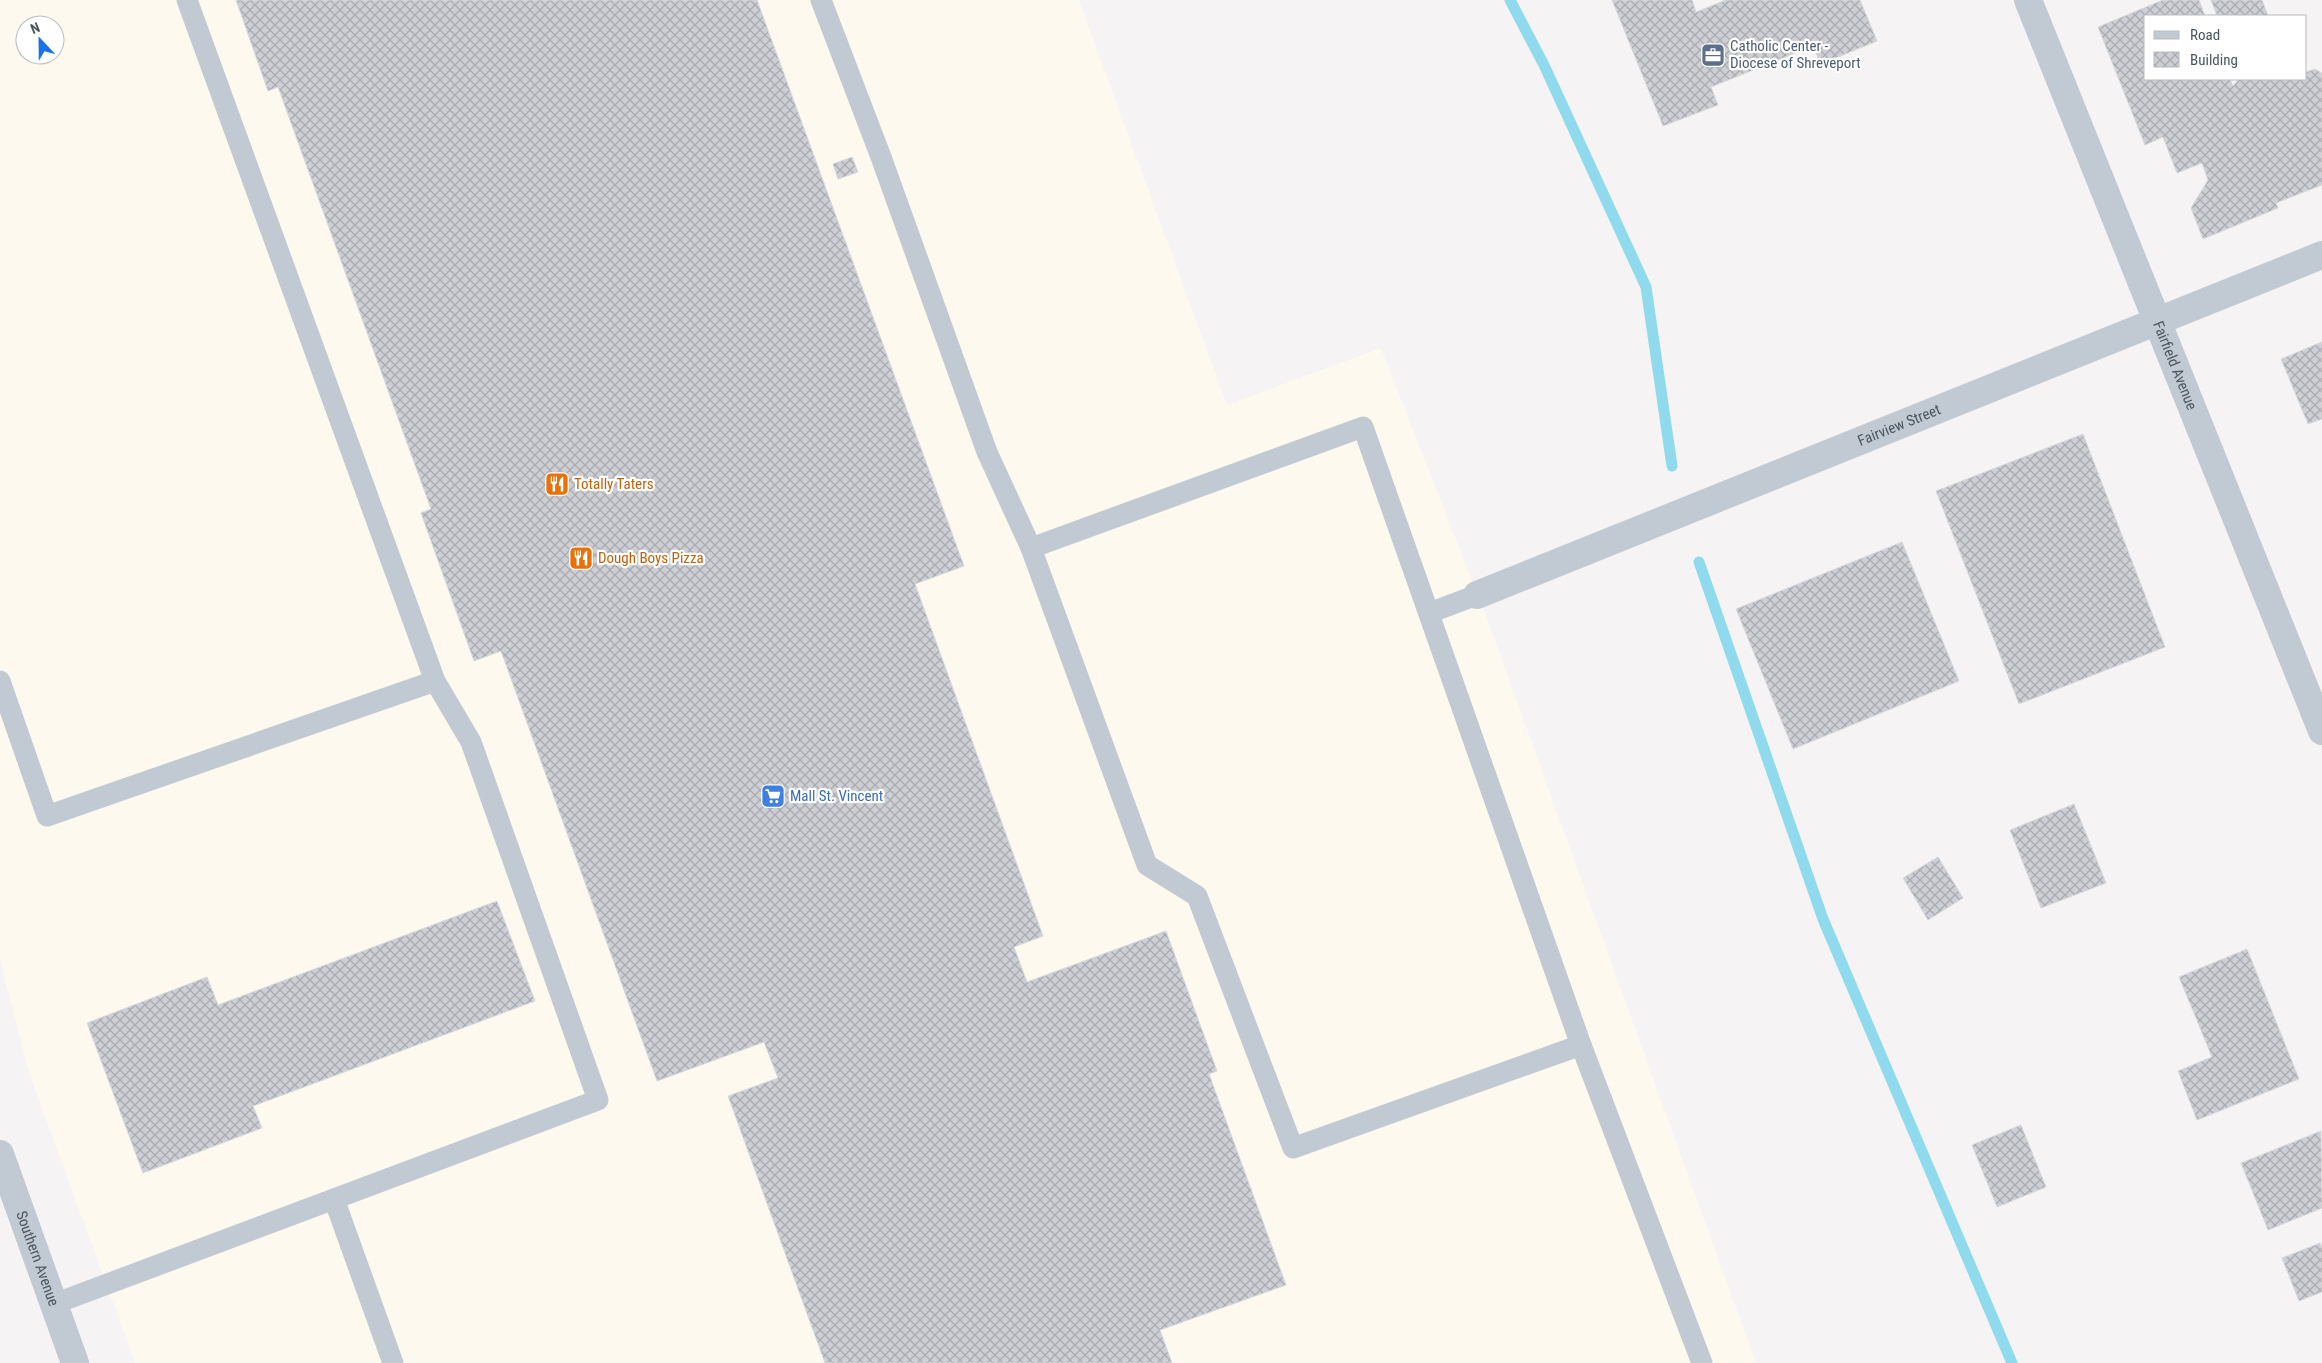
<svg xmlns="http://www.w3.org/2000/svg" width="2322" height="1363" viewBox="0 0 2322 1363" font-family="'Roboto Condensed',sans-serif">
<style>
.commercial{fill:#fdf9ef;fill-rule:evenodd}
.lines{fill:none;stroke-linecap:round;stroke-linejoin:round}
.stream{stroke:#90daee;stroke-width:11}
.building{fill:url(#building-cross-hatch);stroke:#d7d9de}
.service{stroke:#c1cad2;stroke-width:21}
.minor{stroke:#c1cad2;stroke-width:28}
.tertiary{stroke:#c1cad2;stroke-width:28}
.labels{text-anchor:middle;stroke-width:4.5;stroke-linejoin:round;paint-order:stroke}
.service-label{font-size:15px;fill:#4e5e75;stroke:#fff;text-anchor:start}
.street-label{font-size:15px;fill:#4a5661;stroke:#fff}
.food-label{font-size:15px;fill:#c56008;stroke:#fff;text-anchor:start}
.shop-label{font-size:15px;fill:#366cbe;stroke:#fff;text-anchor:start}
</style>
<defs>
<pattern id="building-cross-hatch" width="8" height="8" patternUnits="userSpaceOnUse" patternTransform="scale(1.25)"><rect width="8" height="8" fill="#cdcfd5"/><path d="M0 0l8 8M0 8l8-8" fill="none" stroke="#a8abb0"/></pattern>
</defs>
<rect width="100%" height="100%" fill="#f5f3f3"/>
<path class="commercial" d="M0,0H1079L1227,405L1381,348L1488,621L1756,1363H135L28,1070L0,960ZM25,25H55V55H25Z"/>
<g class="lines">
<g class="stream">
<path d="M1510,0L1544,65L1646,287L1672,466"/>
<path d="M1699,562L1823,919L2012,1363"/>
</g>
</g>
<g class="building">
<path d="M236,0H757L964,566L915,584L1043,936L1014,947L1027,982L1166,931L1217,1071L1209,1074L1286,1285L1160,1330L1172,1363H825L728,1096L778,1078L764,1042L657,1081L501,651L474,661L421,513L431,509L278,87L268,91Z"/>
<path d="M1612,0H1692L1696,12L1726,0H1860L1877,41L1821,64L1813,46L1711,87L1718,105L1663,126Z"/>
<path d="M2163,0H2199L2205,16H2146V79H2230L2233,86L2239,79H2306V72L2315,69L2322,73V185L2276,203L2278,208L2203,239L2191,208L2208,180L2202,163L2177,173L2163,137L2145,145L2098,27Z"/>
<path d="M2211,0H2262L2268,16H2217Z"/>
<path d="M852,157L858,172L838,179L833,164Z"/>
<path d="M2322,342V419L2308,424L2281,359Z"/>
<path d="M2083,434L2165,647L2019,704L1936,491Z"/>
<path d="M1902,542L1959,681L1793,749L1736,609Z"/>
<path d="M2074,804L2106,883L2041,908L2010,830Z"/>
<path d="M1938,857L1963,898L1928,920L1903,878Z"/>
<path d="M497,901L535,1001L253,1106L262,1128L143,1173L87,1023L207,977L218,1005Z"/>
<path d="M2247,949L2299,1079L2197,1120L2178,1071L2212,1057L2179,977Z"/>
<path d="M2021,1125L2046,1187L1997,1207L1972,1145Z"/>
<path d="M2321,1131L2322,1208L2268,1230L2241,1163Z"/>
<path d="M2320,1243L2322,1248V1292L2299,1301L2282,1258Z"/>
</g>
<g class="lines">
<g class="service">
<path d="M821,0L881,157L987,452L1031,548L1147,865L1197,896L1293,1148L1581,1045"/>
<path d="M1031,548L1363,427L1581,1045L1702,1363"/>
<path d="M1429,613L1477,595"/>
<path d="M0,681L47,816L435,681"/>
<path d="M334,1199L393,1363"/>
<path d="M54,1304L598,1100L471,742L435,681L187,0"/>
</g>
<path class="minor" id="s1" d="M1477,595L2322,255"/>
<g class="tertiary">
<path id="s2" d="M2028,0L2322,731"/>
<path id="s3" d="M0,1154L75,1363"/>
</g>
</g>
<defs>
<g id="office-square" transform="scale(1.25)"><rect x="-9" y="-9" width="18" height="18" rx="4" fill="#5c6f8a" stroke="#fff"/><path d="M-6-3h4V-5.5h4V-3h4V5H-6ZM-1-4.5V-3h2v-1.5ZM-6 0V1H6V0Z" fill="#fff"/></g>
<g id="restaurant-square" transform="scale(1.25)"><rect x="-9" y="-9" width="18" height="18" rx="4" fill="#e8710a" stroke="#fff"/><path d="M-5-6h1v4h1v-4h1v4h1v-4h1v5L-1.5 .5V6h-2V.5L-5-1ZM5-6V6H3V1.5H1.5Q1.5-4 5-6Z" fill="#fff"/></g>
<g id="supermarket-square" transform="scale(1.25)"><rect x="-9" y="-9" width="18" height="18" rx="4" fill="#3f7fe0" stroke="#fff"/><path d="M-6-5.5h2.5l.6 2H6L4.5 2H-2.5L-4.4-4H-6ZM-1.5 3.2a1.3 1.3 0 1 0 .1 0ZM3 3.2a1.3 1.3 0 1 0 .1 0Z" fill="#fff"/></g>
</defs>
<g fill-rule="evenodd">
<use href="#office-square" x="1713" y="55"/>
<use href="#restaurant-square" x="557" y="484"/>
<use href="#restaurant-square" x="581" y="558"/>
<use href="#supermarket-square" x="773" y="796"/>
</g>
<g class="labels">
<g class="service-label">
<text x="1730" y="51">Catholic Center -<tspan x="1730" dy="17">Diocese of Shreveport</tspan></text>
</g>
<g class="street-label">
<text dy="5" stroke="none"><textPath href="#s2" startOffset="394">Fairfield Avenue</textPath></text>
<text dy="5" stroke="none"><textPath href="#s1" startOffset="455">Fairview Street</textPath></text>
<text dy="5" stroke="none"><textPath href="#s3" startOffset="111">Southern Avenue</textPath></text>
</g>
<g class="food-label">
<text x="574" y="489">Totally Taters</text>
<text x="598" y="563">Dough Boys Pizza</text>
</g>
<g class="shop-label">
<text x="790" y="801">Mall St. Vincent</text>
</g>
</g>
<rect x="2144" y="15" width="162" height="65" fill="#ffffff" stroke="#b7bbc0"/>
<rect x="2154" y="31" width="25" height="8" fill="#c1cad2" stroke="#b7bbc0"/>
<text x="2190" y="40" font-size="15" fill="#4a5661">Road</text>
<rect x="2154" y="52" width="25" height="15" fill="url(#building-cross-hatch)" stroke="#b7bbc0"/>
<text x="2190" y="65" font-size="15" fill="#4a5661">Building</text>
<g transform="translate(40 40) rotate(338)"><circle r="24" fill="#ffffff" stroke="#b7bbc0"/>
<path d="M0-4L9 19L0 12L-9 19Z" fill="#1a73e8"/>
<text y="-8" font-size="14" font-weight="bold" text-anchor="middle" fill="#4a5661">N</text>
</g>
</svg>
